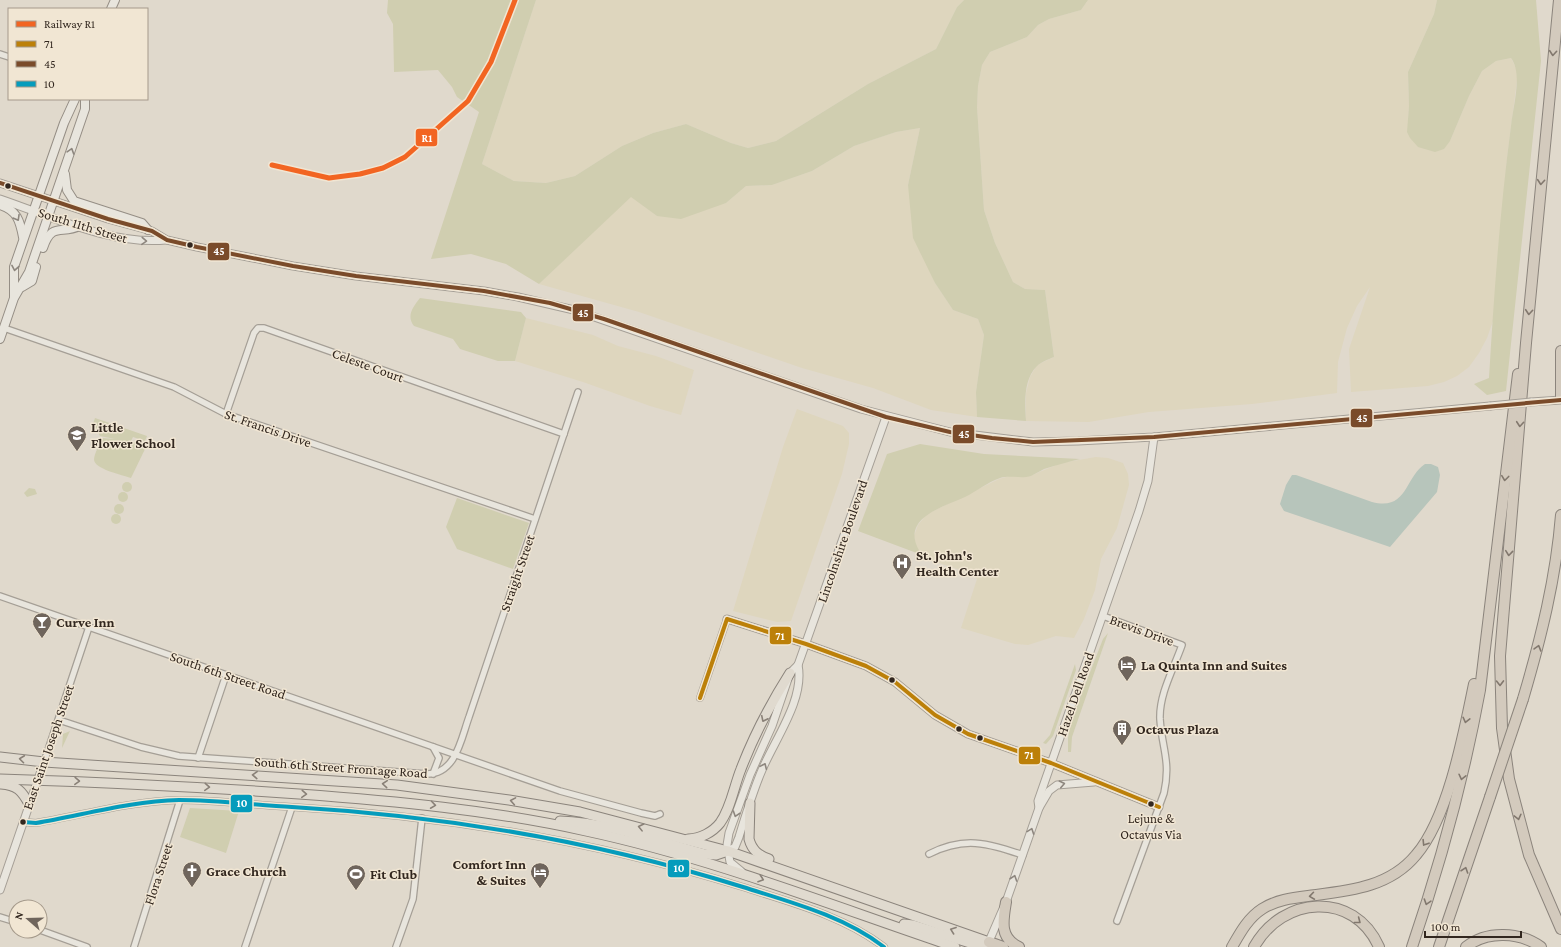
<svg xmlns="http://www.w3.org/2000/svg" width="1561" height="947" viewBox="0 0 1561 947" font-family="'Crimson Pro',serif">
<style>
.farmland{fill:#ded6be}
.green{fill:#d0ceb0}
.water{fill:#b7c5bb}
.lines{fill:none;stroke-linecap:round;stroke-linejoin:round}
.minor-casing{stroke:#a59f96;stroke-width:8}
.tertiary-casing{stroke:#a59f96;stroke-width:9}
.secondary-casing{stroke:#958e85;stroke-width:10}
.primary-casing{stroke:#8b847c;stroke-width:11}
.motorway-casing{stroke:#8b847c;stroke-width:12}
.minor{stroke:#e8e5dd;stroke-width:5.5}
.tertiary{stroke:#e8e5dd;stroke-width:7}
.secondary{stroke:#e8e5dd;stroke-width:8}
.primary{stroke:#e0dacf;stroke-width:9}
.motorway{stroke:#d3cabd;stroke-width:10}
.tertiary-bridge-casing{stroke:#a59f96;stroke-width:9;stroke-linecap:butt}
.motorway-bridge-casing{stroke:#8b847c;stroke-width:12;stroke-linecap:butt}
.tertiary-bridge{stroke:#e8e5dd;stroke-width:7}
.motorway-bridge{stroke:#d3cabd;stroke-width:10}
.bus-1-casing{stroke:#f1e6d3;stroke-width:7}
.bus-2-casing{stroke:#f1e6d3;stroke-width:7}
.bus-3-casing{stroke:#f1e6d3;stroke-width:7}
.bus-1{stroke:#bc8009;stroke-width:4}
.bus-2{stroke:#7a4b2a;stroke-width:4}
.bus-3{stroke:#059cbc;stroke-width:4}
.rail-1-casing{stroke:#f1e6d3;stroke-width:8}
.rail-1{stroke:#f26522;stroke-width:5}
.oneway{stroke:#82786e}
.oneway2{stroke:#8d867e}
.oneway3{stroke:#898077}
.bus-dot{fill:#32271f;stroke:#f1e6d3;stroke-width:1.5}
.labels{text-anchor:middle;stroke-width:3;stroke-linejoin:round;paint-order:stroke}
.bus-label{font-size:13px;fill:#32271f;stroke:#f1e6d3}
.street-label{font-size:14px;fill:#32271f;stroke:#f1e6d3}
.poi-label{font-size:14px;font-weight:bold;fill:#32271f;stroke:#f1e6d3;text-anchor:start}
.line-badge{stroke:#f1e6d3;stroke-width:1.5}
.badge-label{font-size:11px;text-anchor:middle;font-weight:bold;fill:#fff}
</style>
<rect width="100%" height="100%" fill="#e0d9cc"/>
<g class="farmland">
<path d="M536,0H964L957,7L936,49L868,84L776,141L748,148L731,143L686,124L653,133L622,146L575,176L546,183L514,181L482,164Z"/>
<path d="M1088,0H1437L1434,14L1408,72L1409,106L1408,124L1450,141L1469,96L1482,71L1496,61L1511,58L1518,72L1507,158L1493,321L1487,338L1479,353L1469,367L1457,376L1444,382L1428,386L1351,392L1349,349L1370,287L1357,306L1347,328L1338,362L1337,393L1252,404L1149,412L1089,422L1026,421V393L1030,377L1037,365L1054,357L1045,290L1025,289L1013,282L995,243L984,210L977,107L978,86L982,65L990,52L1027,37L1038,25L1049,19L1081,10Z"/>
<path d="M920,128L908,185L935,283L953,310L978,319L984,335L976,392L977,417L931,410L873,388L802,368L639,312L539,284L631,196L657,216L726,203L746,186L772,185L812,171L854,146L896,132Z"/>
<path d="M526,318L593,335L618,346L656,356L694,370L681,415L650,406L583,382L515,361Z"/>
<path d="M797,409L843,426L849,433V444L842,474L791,621L777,622L733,611L783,447Z"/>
<path d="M1096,457L1108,458L1123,463L1128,474L1129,485L1117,528L1101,559L1095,590L1084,619L1074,638L1056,636L1028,645L1015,644L961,628L977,579L972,574L933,561L922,555L916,547L914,536L918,525L927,514L999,479L1010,476H1030L1061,463Z"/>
</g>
<g class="green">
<path d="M388,0H536L482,164L514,181L546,183L575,176L622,146L653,133L686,124L731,143L748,148L776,141L868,84L936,49L957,7L964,0H1088L1081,10L1049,19L1038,25L1027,37L990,52L982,65L978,86L977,107L984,210L995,243L1013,282L1025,289L1045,290L1054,357C1049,359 1041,362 1037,366C1023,380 1025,403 1026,421L977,417L976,392L984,335L978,319L953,310L935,283L913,238L908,185L920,128L896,132L854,146L812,171L772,185L746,186L726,203L681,219L657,216L631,197L539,284L506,264L471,254L431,259L479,112L457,97L452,87L438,70L394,72L393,24L387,13Z"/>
<path d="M1437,0H1536L1541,61L1506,391L1487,395L1474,384L1489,378C1494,294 1500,209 1511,126C1513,106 1523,74 1511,58L1496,61L1482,71L1469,96L1450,141L1444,149L1435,152L1418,147L1410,138L1407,132L1409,106L1408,72L1434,14Z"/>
<path d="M420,298L521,312L526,318L515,361H498L460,349L453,339L414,326C406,316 413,307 420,298Z"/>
<path d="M95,418L147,436L145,441L133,437L131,441L124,442H143L146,447L131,478C123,475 93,469 94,459C95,452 100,444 102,438L115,439L100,436L93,424Z"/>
<path d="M920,444L984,454L1080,459C1068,462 1056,465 1044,469C1040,471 1035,474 1031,476C1021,479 1010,475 1000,478C988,482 977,491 965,497C941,508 897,519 922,555L858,531L887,454Z"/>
<circle cx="127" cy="487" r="5"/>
<path d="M29,488L35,489L37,494L27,497L24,493Z"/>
<circle cx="123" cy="497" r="5"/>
<path d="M457,498L529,523L513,569L457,549L446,527Z"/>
<circle cx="119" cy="509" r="5"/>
<circle cx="116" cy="519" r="5"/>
<path d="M1108,633L1072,737L1071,752H1068V738L1071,721L1103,639Z"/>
<path d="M1075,664L1076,670L1053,736L1046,744L1043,743L1050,735Z"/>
<path d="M70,731L62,748L63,734Z"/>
<path d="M190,808L239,811L226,853L180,837Z"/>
</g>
<path class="water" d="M1425,464H1431L1438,467L1440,475L1437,492L1390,547L1284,511L1280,504L1286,485L1292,475H1296L1372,502C1408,511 1404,478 1425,464Z"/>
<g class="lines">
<g class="minor-casing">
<g id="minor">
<path d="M0,54L9,57"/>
<path d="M4,328L174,387L226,414L535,519"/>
<path d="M226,414L254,333L258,328H264L564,434"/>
<path d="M0,596L560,791L641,813L655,816L660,814"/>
<path d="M1103,616L1182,645C1174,668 1159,694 1160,719C1162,749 1171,761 1164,793L1117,921"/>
<path d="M700,698L727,619"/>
<path d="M59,720L141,747L179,756L427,774C456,774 461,739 469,717L578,392"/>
<path d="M198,758L226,675"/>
<path d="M44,762L89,627"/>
<path d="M433,774L439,758L433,747"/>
<path d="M23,822L36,823C83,815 131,801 179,800C217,800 255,805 292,807C446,816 596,841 743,887C790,902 844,916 884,947"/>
<path d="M929,854C965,836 986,843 1023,855"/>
<path d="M0,917L16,922"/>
<path d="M40,930L87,947"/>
<path d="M134,947L180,800"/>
<path d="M245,947L292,807"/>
<path d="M396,947L413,899L422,818"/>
</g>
</g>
<g class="tertiary-casing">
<g id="tertiary">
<path d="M0,183L108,219L152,231L167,240L197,247L293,266L356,276L484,291L518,297L574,310L861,409L950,432L1033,442L1078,441L1154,437L1490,406"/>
<path d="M0,199C53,217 110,245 166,240"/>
<path d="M1531,402L1561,400"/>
<path d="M727,619L806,644L866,666L895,682L935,715L968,734L1051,763L1159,807"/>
<path d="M1039,808L1049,791L1057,785L1094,782"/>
<path d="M728,851L735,847L739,837C746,814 753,791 762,770C775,739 805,699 798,665"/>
<path d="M742,872L730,862L727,845L729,833L750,775L772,726L790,673L798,665L886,417"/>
<path d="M0,890L44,762"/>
<path d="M987,946L1006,902L1039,808L1038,801L1139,511L1148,481L1154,437"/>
</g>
</g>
<g class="secondary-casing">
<g id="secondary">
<path d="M111,9L115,0"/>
<path d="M65,174L67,190L74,201L142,223L148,230"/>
<path d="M0,205C17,210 20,221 23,237"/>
<path d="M43,248C52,221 62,235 79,226"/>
<path d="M22,287L32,281L36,267"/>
<path d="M14,297V267L64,123L75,99"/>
<path d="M0,339L14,298L29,272L85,109V99"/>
</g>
</g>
<g class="primary-casing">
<g id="primary">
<path d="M0,757L44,762L397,785L509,800L580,812L728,851L989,942"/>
<path d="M0,779C100,782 199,787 299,794C395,801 491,810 586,831C712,858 833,906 955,947"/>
<path d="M1,784C17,785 22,791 29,804"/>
<path d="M750,803L749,839C752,850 758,855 769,859"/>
<path d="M560,821C606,822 660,842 705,854L716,855L728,851"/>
<path d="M688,839C700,839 713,832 720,823C731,808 734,786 741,769C754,735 771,703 790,673"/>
<path d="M904,924L913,925L970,943H986"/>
</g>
</g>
<g class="motorway-casing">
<g id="motorway">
<path d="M1559,0L1526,343L1500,656L1502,728L1509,779L1529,855L1561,929"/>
<path d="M1561,351V398"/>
<path d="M1523,699C1541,638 1556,578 1561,515"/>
<path d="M1006,902C1003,920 999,938 1019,947"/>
<path d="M989,942L1003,947"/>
<path d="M1232,947C1240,933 1248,918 1262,909C1276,900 1292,898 1308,896C1347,891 1389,888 1416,855C1448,818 1464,733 1474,684"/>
<path d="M1254,947C1282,896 1354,890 1379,947"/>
<path d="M1412,947C1441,862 1464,777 1480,690L1518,374"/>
<path d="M1439,947L1490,797"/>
<path d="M1466,947C1487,930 1520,932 1541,947"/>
</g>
</g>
<use href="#minor" class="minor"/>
<use href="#tertiary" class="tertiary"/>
<use href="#secondary" class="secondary"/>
<use href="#primary" class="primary"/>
<use href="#motorway" class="motorway"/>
<g class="tertiary-bridge-casing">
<path id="tertiary-bridge" d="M1490,406L1531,402"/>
</g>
<g class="motorway-bridge-casing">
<path id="motorway-bridge" d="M1490,797L1523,699"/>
</g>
<use href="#tertiary-bridge" class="tertiary-bridge"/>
<use href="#motorway-bridge" class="motorway-bridge"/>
<g class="bus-1-casing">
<path id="bus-1" d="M700,698L727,619L806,644L866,666L895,682L935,715L968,734L1051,763L1159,807"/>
</g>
<g class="bus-2-casing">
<path id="bus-2" d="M0,183L108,219L152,231L167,240L197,247L293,266L356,276L484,291L550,303L604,319L886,417L950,432L992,438L1033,442L1154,437L1561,400"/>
</g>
<g class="bus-3-casing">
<path id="bus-3" d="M23,822L36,823C83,815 131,801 179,800C217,800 255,805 292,807C446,816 596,841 743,887C790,902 844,916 884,947"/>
</g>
<use href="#bus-1" class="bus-1"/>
<use href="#bus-2" class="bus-2"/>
<use href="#bus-3" class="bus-3"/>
<g class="rail-1-casing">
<path id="rail-1" d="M272,165L329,178L360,174L383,168L405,157L468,101L491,62L515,0"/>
</g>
<use href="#rail-1" class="rail-1"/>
</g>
<defs><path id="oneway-chevron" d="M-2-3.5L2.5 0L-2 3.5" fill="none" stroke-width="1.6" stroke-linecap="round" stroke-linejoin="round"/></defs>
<g class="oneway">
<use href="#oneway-chevron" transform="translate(1553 53) rotate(95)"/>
<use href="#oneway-chevron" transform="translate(1541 182) rotate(95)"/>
<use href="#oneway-chevron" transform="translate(1529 312) rotate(95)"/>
<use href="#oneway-chevron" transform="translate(1520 424) rotate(95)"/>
<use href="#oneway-chevron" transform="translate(1505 478) rotate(97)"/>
<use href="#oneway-chevron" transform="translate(1509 553) rotate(96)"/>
<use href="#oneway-chevron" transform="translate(1538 648) rotate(-74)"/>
<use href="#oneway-chevron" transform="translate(1500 683) rotate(89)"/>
<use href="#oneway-chevron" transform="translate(1466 720) rotate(104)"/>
<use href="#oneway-chevron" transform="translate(1462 777) rotate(103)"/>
<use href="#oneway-chevron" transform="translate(1518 817) rotate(76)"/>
<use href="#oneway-chevron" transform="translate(1425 843) rotate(122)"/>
<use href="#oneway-chevron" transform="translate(1465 870) rotate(-71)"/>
<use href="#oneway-chevron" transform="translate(1312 896) rotate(172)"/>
<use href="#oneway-chevron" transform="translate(1427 902) rotate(108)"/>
<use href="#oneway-chevron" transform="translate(1358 921) rotate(38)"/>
</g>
<g class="oneway2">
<use href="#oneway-chevron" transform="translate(71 151) rotate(-72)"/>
<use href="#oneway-chevron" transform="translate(17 218) rotate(60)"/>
<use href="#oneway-chevron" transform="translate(144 241) rotate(3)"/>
<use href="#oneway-chevron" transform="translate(15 268) rotate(100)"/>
<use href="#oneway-chevron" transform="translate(764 766) rotate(-66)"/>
<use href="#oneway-chevron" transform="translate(1062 784) rotate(-12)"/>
<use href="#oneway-chevron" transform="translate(736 814) rotate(109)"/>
<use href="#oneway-chevron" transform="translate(1031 831) rotate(-70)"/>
<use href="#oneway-chevron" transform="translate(1014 878) rotate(-71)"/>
</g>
<g class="oneway3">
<use href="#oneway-chevron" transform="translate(764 719) rotate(116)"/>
<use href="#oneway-chevron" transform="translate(22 759) rotate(-173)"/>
<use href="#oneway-chevron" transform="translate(255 775) rotate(-177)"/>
<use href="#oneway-chevron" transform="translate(77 781) rotate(2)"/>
<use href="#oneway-chevron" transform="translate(385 784) rotate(-175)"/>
<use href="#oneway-chevron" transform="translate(207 787) rotate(4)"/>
<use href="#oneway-chevron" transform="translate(304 794) rotate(4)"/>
<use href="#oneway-chevron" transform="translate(513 801) rotate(-170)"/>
<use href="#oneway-chevron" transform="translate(433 805) rotate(8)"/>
<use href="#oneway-chevron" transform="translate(641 827) rotate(-166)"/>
<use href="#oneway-chevron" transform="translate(761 879) rotate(19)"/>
<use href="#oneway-chevron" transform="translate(953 930) rotate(-160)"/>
</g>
<defs>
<g id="school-pin" transform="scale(1)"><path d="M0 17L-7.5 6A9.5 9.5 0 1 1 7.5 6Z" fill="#6f655c" stroke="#f1e6d3"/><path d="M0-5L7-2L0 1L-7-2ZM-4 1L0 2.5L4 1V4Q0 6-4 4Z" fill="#fff"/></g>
<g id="hospital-pin" transform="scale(1)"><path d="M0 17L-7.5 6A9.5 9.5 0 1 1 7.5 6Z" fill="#6f655c" stroke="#f1e6d3"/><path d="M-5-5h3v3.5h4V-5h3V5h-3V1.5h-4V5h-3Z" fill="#fff"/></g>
<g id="bar-pin" transform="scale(1)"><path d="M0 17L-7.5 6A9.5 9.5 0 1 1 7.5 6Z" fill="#6f655c" stroke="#f1e6d3"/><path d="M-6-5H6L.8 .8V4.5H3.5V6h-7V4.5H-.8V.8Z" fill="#fff"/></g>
<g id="hotel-pin" transform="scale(1)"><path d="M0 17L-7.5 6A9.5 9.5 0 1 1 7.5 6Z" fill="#6f655c" stroke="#f1e6d3"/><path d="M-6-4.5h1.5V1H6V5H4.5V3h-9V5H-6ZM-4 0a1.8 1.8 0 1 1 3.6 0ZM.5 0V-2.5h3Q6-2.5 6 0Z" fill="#fff"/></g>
<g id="building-pin" transform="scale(1)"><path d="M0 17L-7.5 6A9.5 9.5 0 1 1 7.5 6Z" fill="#6f655c" stroke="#f1e6d3"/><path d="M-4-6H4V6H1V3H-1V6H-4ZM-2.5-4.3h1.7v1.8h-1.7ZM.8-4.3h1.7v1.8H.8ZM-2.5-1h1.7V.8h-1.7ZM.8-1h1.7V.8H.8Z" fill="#fff"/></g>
<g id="church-pin" transform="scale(1)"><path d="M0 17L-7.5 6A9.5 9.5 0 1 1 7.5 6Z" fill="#6f655c" stroke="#f1e6d3"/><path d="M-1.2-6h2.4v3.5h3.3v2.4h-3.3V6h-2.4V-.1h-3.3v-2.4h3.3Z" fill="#fff"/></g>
<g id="stadium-pin" transform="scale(1)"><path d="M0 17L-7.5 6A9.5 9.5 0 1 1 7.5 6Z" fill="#6f655c" stroke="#f1e6d3"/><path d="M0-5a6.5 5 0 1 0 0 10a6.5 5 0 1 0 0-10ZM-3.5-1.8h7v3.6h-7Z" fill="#fff"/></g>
</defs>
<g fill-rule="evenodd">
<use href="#school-pin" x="77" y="435"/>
<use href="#hospital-pin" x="902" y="563"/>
<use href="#bar-pin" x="42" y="622"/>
<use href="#hotel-pin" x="1127" y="665"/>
<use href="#building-pin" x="1122" y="729"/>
<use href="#church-pin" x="192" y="871"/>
<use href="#hotel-pin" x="540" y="872"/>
<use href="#stadium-pin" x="356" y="874"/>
</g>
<g class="bus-dot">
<circle cx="8" cy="186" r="3.5"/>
<circle cx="190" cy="245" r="3.5"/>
<circle cx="892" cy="680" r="3.5"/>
<circle cx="959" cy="729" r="3.5"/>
<circle cx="980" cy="738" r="3.5"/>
<circle cx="1151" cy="804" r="3.5"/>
<circle cx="23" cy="822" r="3.5"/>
</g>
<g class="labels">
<g class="bus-label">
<text x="1151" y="823">Lejune &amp;<tspan x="1151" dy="16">Octavus Via</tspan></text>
</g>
<g class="street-label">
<text transform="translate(83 225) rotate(17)" y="5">South 11th Street</text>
<text transform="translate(368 365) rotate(20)" y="5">Celeste Court</text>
<text transform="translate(268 428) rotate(19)" y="5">St. Francis Drive</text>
<text transform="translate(842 541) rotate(-71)" y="5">Lincolnshire Boulevard</text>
<text transform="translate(517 573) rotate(-71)" y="5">Straight Street</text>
<text transform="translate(1142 630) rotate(20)" y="5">Brevis Drive</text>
<text transform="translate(228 675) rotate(19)" y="5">South 6th Street Road</text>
<text transform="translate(1075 694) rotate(-71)" y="5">Hazel Dell Road</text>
<text transform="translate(48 747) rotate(-71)" y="5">East Saint Joseph Street</text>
<text transform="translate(341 767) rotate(4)" y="5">South 6th Street Frontage Road</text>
<text transform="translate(158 874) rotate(-72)" y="5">Flora Street</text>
</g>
<g class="poi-label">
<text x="91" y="432">Little<tspan x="91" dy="16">Flower School</tspan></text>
<text x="916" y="560">St. John's<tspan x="916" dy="16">Health Center</tspan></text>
<text x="56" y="627">Curve Inn</text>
<text x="1141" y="670">La Quinta Inn and Suites</text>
<text x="1136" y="734">Octavus Plaza</text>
<text x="526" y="869" text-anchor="end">Comfort Inn<tspan x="526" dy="16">&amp; Suites</tspan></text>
<text x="206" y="876">Grace Church</text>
<text x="370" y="879">Fit Club</text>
</g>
</g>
<g class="line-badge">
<rect x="415" y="128" width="23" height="19" rx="4" fill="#f26522"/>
<rect x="207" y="242" width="23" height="19" rx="4" fill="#7a4b2a"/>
<rect x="572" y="303" width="22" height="19" rx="4" fill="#7a4b2a"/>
<rect x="1350" y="408" width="23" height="20" rx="4" fill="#7a4b2a"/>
<rect x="952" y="424" width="23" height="20" rx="4" fill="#7a4b2a"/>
<rect x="769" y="626" width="23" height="19" rx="4" fill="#bc8009"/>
<rect x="1018" y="746" width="23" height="19" rx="4" fill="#bc8009"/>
<rect x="230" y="794" width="23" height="19" rx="4" fill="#059cbc"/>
<rect x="667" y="859" width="23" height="19" rx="4" fill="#059cbc"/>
</g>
<g class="badge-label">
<text x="427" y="142">R1</text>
<text x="219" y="255">45</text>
<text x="583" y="317">45</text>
<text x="1362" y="422">45</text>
<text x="964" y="438">45</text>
<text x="780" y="640">71</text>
<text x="1029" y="759">71</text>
<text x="242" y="807">10</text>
<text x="679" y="872">10</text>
</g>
<rect x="8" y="8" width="140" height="92" fill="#f1e6d3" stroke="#a59a8b"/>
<rect x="16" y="21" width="20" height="6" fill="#f26522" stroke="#a59a8b"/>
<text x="44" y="28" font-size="12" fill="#32271f">Railway R1</text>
<rect x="16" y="41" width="20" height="6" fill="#bc8009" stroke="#a59a8b"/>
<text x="44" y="48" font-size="12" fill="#32271f">71</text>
<rect x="16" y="61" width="20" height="6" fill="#7a4b2a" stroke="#a59a8b"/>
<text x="44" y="68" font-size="12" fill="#32271f">45</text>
<rect x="16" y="81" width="20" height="6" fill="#059cbc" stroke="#a59a8b"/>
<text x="44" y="88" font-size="12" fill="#32271f">10</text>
<g transform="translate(28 919) rotate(290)"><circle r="19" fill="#f1e6d3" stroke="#a59a8b"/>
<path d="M0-3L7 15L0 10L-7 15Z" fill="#6f655c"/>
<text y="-6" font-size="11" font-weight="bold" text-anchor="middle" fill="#32271f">N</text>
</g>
<path d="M1425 931v6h96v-6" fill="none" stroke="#32271f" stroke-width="2"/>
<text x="1431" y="931" font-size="12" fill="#32271f" stroke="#f1e6d3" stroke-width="3" paint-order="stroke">100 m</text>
</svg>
